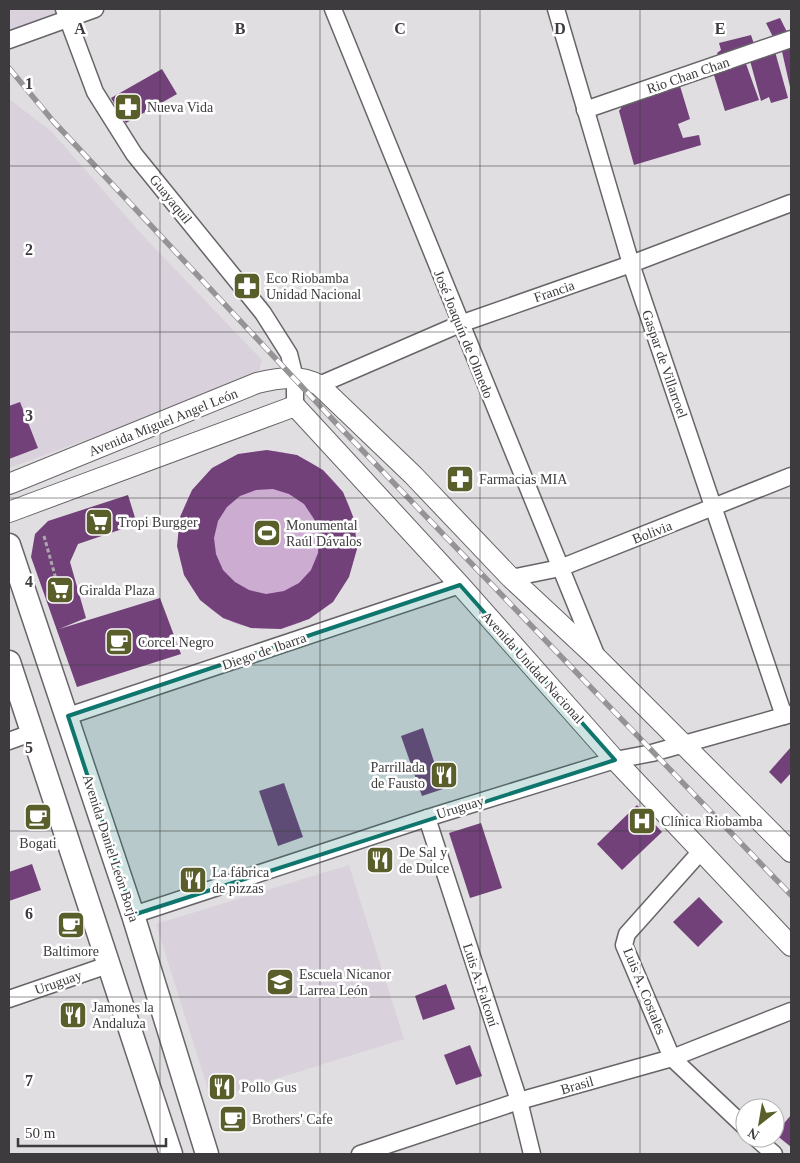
<svg xmlns="http://www.w3.org/2000/svg" width="800" height="1163" viewBox="0 0 800 1163" font-family="'Times New Roman',serif">
<style>
.built{fill:#d9d1db}
.green{fill:#cdacd2}
.building{fill:#72417a;fill-rule:evenodd}
.lines{fill:none;stroke-linecap:round;stroke-linejoin:round}
.minor-casing{stroke:#686569;stroke-width:19}
.tertiary-casing{stroke:#686569;stroke-width:22}
.secondary-casing{stroke:#686569;stroke-width:25}
.path{stroke:#aca9ac;stroke-width:3;stroke-dasharray:4 2.5;stroke-linecap:butt}
.minor{stroke:#fff;stroke-width:16}
.tertiary{stroke:#fff;stroke-width:20}
.secondary{stroke:#fff;stroke-width:22}
.rail-casing{stroke:#969396;stroke-width:5.5}
.rail{stroke:#fff;stroke-width:4;stroke-dasharray:11;stroke-linecap:butt}
.marked{fill:#0f766e;fill-opacity:0.2;stroke:#0f766e;stroke-width:4;stroke-linejoin:round}
.grid{fill:none;stroke:#3d3b3d;stroke-width:1;stroke-opacity:0.55}
.labels{text-anchor:middle;stroke-width:5;stroke-linejoin:round;paint-order:stroke}
.street-label{font-size:14px;fill:#3d3b3d;stroke:#fff}
.poi-label{font-size:14px;fill:#3d3b3d;stroke:#fff;text-anchor:start}
.grid-label{font-size:16px;text-anchor:middle;font-weight:bold;fill:#3d3b3d;stroke:#fff;stroke-width:5;stroke-linejoin:round;paint-order:stroke}
</style>
<rect width="100%" height="100%" fill="#e1dee1"/>
<g class="built">
<path d="M9,9H65L9,31Z"/>
<path d="M9,99L51,131L146,239L262,360L257,377L9,468Z"/>
<path d="M349,865L404,1039L211,1099L156,924Z"/>
</g>
<circle class="green" cx="267" cy="540" r="89"/>
<g class="building">
<path d="M780,18L787,32L774,39L766,23Z"/>
<path d="M751,35L754,44L719,58L717,53L721,50L719,43Z"/>
<path d="M791,44V87H790L781,47Z"/>
<path d="M774,48L788,98L771,103L769,97L761,101L749,57Z"/>
<path d="M745,61L759,100L725,111L713,72Z"/>
<path d="M162,69L177,94L126,123L111,98Z"/>
<path d="M680,86L690,119L678,124L683,138L699,135L701,145L634,165L619,111L625,102Z"/>
<path d="M20,402L38,448L9,459V406Z"/>
<path d="M267,450L297,455L323,470L343,492L354,519L357,549L349,577L333,602L309,619L281,629L251,628L223,618L200,600L184,575L177,546L180,517L192,490L212,468L238,454ZM273,489L289,494L304,504L314,519L319,536L318,553L311,570L299,583L284,591L266,594L249,590L235,582L223,570L216,554L214,538L218,521L227,507L240,496L256,490Z"/>
<path d="M128,495L137,524L78,544L70,562L86,618L59,629L160,598L181,654L77,687L31,557L35,534L48,521Z"/>
<path d="M423,728L443,789L422,796L401,736Z"/>
<path d="M791,747V773L781,784L769,772Z"/>
<path d="M284,783L303,837L278,846L259,791Z"/>
<path d="M637,805L662,832L622,870L597,844Z"/>
<path d="M481,823L502,888L470,898L449,833Z"/>
<path d="M386,850L391,867L374,871L369,854Z"/>
<path d="M32,864L41,890L9,901V872Z"/>
<path d="M699,897L723,922L698,947L673,922Z"/>
<path d="M446,984L455,1009L423,1020L415,996Z"/>
<path d="M470,1045L482,1076L456,1085L444,1055Z"/>
<path d="M791,1115V1147L775,1134Z"/>
</g>
<g class="lines">
<g class="minor-casing">
<g id="minor">
<path d="M64,9L95,92L134,154L263,313L282,343L289,354L295,378V406"/>
<path d="M333,9L597,657"/>
<path d="M556,9L631,264L784,716"/>
<path d="M9,40L95,9"/>
<path d="M585,110L791,39"/>
<path d="M319,385L460,324L631,264L791,203"/>
<path d="M511,578L560,568L791,476"/>
<path d="M68,716L460,585"/>
<path d="M9,741L31,733"/>
<path d="M427,818L519,1101L532,1154"/>
<path d="M702,850L627,934L624,945L672,1058L745,1127"/>
<path d="M133,915L427,818L615,760L652,753L791,714"/>
<path d="M9,999L108,965"/>
<path d="M756,1138L774,1154"/>
<path d="M360,1154L519,1101L672,1058L791,1011"/>
</g>
</g>
<g class="tertiary-casing">
<g id="tertiary">
<path d="M9,484L257,383C278,378 299,374 319,385L413,475L511,578L598,659L791,852"/>
<path d="M9,512L295,406L460,585L615,760L791,946"/>
</g>
</g>
<g class="secondary-casing">
<g id="secondary">
<path d="M9,545L133,915L207,1154"/>
<path d="M9,662L171,1154"/>
</g>
</g>
<path class="path" d="M44,536L61,597"/>
<use href="#minor" class="minor"/>
<use href="#tertiary" class="tertiary"/>
<use href="#secondary" class="secondary"/>
<g class="rail-casing">
<path id="rail" d="M9,68L53,121L335,422L791,895"/>
</g>
<use href="#rail" class="rail"/>
</g>
<path class="marked" d="M460,585L615,760L133,915L68,716Z"/>
<path class="grid" d="M160,9V1154M320,9V1154M480,9V1154M640,9V1154M9,166H791M9,332H791M9,498H791M9,665H791M9,831H791M9,997H791"/>
<defs>
<g id="pharmacy-square" transform="scale(1.4375)"><rect x="-9" y="-9" width="18" height="18" rx="4" fill="#5a5e2b" stroke="#fff"/><path d="M-2-6h4v4h4v4h-4v4h-4v-4h-4v-4h4Z" fill="#fff"/></g>
<g id="supermarket-square" transform="scale(1.4375)"><rect x="-9" y="-9" width="18" height="18" rx="4" fill="#5a5e2b" stroke="#fff"/><path d="M-6-5.5h2.5l.6 2H6L4.5 2H-2.5L-4.4-4H-6ZM-1.5 3.2a1.3 1.3 0 1 0 .1 0ZM3 3.2a1.3 1.3 0 1 0 .1 0Z" fill="#fff"/></g>
<g id="stadium-square" transform="scale(1.4375)"><rect x="-9" y="-9" width="18" height="18" rx="4" fill="#5a5e2b" stroke="#fff"/><path d="M0-5a6.5 5 0 1 0 0 10a6.5 5 0 1 0 0-10ZM-3.5-1.8h7v3.6h-7Z" fill="#fff"/></g>
<g id="cafe-square" transform="scale(1.4375)"><rect x="-9" y="-9" width="18" height="18" rx="4" fill="#5a5e2b" stroke="#fff"/><path d="M-5.5-4.5H6V0H3Q3 3.5 0 3.5H-2.5Q-5.5 3.5-5.5 0ZM3-3.2v2h1.7v-2ZM-6 4.5H4V6H-6Z" fill="#fff"/></g>
<g id="restaurant-square" transform="scale(1.4375)"><rect x="-9" y="-9" width="18" height="18" rx="4" fill="#5a5e2b" stroke="#fff"/><path d="M-5-6h1v4h1v-4h1v4h1v-4h1v5L-1.5 .5V6h-2V.5L-5-1ZM5-6V6H3V1.5H1.5Q1.5-4 5-6Z" fill="#fff"/></g>
<g id="hospital-square" transform="scale(1.4375)"><rect x="-9" y="-9" width="18" height="18" rx="4" fill="#5a5e2b" stroke="#fff"/><path d="M-5-5h3v3.5h4V-5h3V5h-3V1.5h-4V5h-3Z" fill="#fff"/></g>
<g id="school-square" transform="scale(1.4375)"><rect x="-9" y="-9" width="18" height="18" rx="4" fill="#5a5e2b" stroke="#fff"/><path d="M0-5L7-2L0 1L-7-2ZM-4 1L0 2.5L4 1V4Q0 6-4 4Z" fill="#fff"/></g>
</defs>
<g fill-rule="evenodd">
<use href="#pharmacy-square" x="128" y="107"/>
<use href="#pharmacy-square" x="247" y="286"/>
<use href="#pharmacy-square" x="460" y="479"/>
<use href="#supermarket-square" x="99" y="522"/>
<use href="#stadium-square" x="267" y="533"/>
<use href="#supermarket-square" x="60" y="590"/>
<use href="#cafe-square" x="119" y="642"/>
<use href="#restaurant-square" x="444" y="775"/>
<use href="#cafe-square" x="38" y="817"/>
<use href="#hospital-square" x="642" y="821"/>
<use href="#restaurant-square" x="380" y="860"/>
<use href="#restaurant-square" x="193" y="880"/>
<use href="#cafe-square" x="71" y="925"/>
<use href="#school-square" x="280" y="982"/>
<use href="#restaurant-square" x="73" y="1015"/>
<use href="#restaurant-square" x="222" y="1087"/>
<use href="#cafe-square" x="233" y="1119"/>
</g>
<g class="labels">
<g class="street-label">
<text transform="translate(688 75) rotate(-19)" y="5">Rio Chan Chan</text>
<text transform="translate(171 199) rotate(51)" y="5">Guayaquil</text>
<text transform="translate(554 291) rotate(-19)" y="5">Francia</text>
<text transform="translate(464 334) rotate(68)" y="5">José Joaquín de Olmedo</text>
<text transform="translate(665 364) rotate(71)" y="5">Gaspar de Villarroel</text>
<text transform="translate(163 422) rotate(-22)" y="5">Avenida Miguel Angel León</text>
<text transform="translate(652 532) rotate(-21)" y="5">Bolivia</text>
<text transform="translate(264 651) rotate(-19)" y="5">Diego de Ibarra</text>
<text transform="translate(533 667) rotate(48)" y="5">Avenida Unidad Nacional</text>
<text transform="translate(460 807) rotate(-17)" y="5">Uruguay</text>
<text transform="translate(111 848) rotate(72)" y="5">Avenida Daniel León Borja</text>
<text transform="translate(58 982) rotate(-19)" y="5">Uruguay</text>
<text transform="translate(481 985) rotate(72)" y="5">Luis A. Falconí</text>
<text transform="translate(645 991) rotate(68)" y="5">Luis A. Costales</text>
<text transform="translate(577 1085) rotate(-16)" y="5">Brasil</text>
</g>
<g class="poi-label">
<text x="147" y="112">Nueva Vida</text>
<text x="266" y="283">Eco Riobamba<tspan x="266" dy="16">Unidad Nacional</tspan></text>
<text x="479" y="484">Farmacias MIA</text>
<text x="118" y="527">Tropi Burgger</text>
<text x="286" y="530">Monumental<tspan x="286" dy="16">Raúl Dávalos</tspan></text>
<text x="79" y="595">Giralda Plaza</text>
<text x="138" y="647">Corcel Negro</text>
<text x="425" y="772" text-anchor="end">Parrillada<tspan x="425" dy="16">de Fausto</tspan></text>
<text x="661" y="826">Clínica Riobamba</text>
<text x="38" y="848" text-anchor="middle">Bogati</text>
<text x="399" y="857">De Sal y<tspan x="399" dy="16">de Dulce</tspan></text>
<text x="212" y="877">La fábrica<tspan x="212" dy="16">de pizzas</tspan></text>
<text x="71" y="956" text-anchor="middle">Baltimore</text>
<text x="299" y="979">Escuela Nicanor<tspan x="299" dy="16">Larrea León</tspan></text>
<text x="92" y="1012">Jamones la<tspan x="92" dy="16">Andaluza</tspan></text>
<text x="241" y="1092">Pollo Gus</text>
<text x="252" y="1124">Brothers' Cafe</text>
</g>
</g>
<g class="grid-label">
<text x="80" y="34">A</text>
<text x="240" y="34">B</text>
<text x="400" y="34">C</text>
<text x="560" y="34">D</text>
<text x="720" y="34">E</text>
<text x="29" y="89">1</text>
<text x="29" y="255">2</text>
<text x="29" y="421">3</text>
<text x="29" y="587">4</text>
<text x="29" y="753">5</text>
<text x="29" y="919">6</text>
<text x="29" y="1086">7</text>
</g>
<rect width="800" height="1163" fill="none" stroke="#3d3b3d" stroke-width="20"/>
<g transform="translate(760 1123) rotate(211)"><circle r="24" fill="#ffffff" stroke="#b1b1b1"/>
<path d="M0-4L9 19L0 12L-9 19Z" fill="#5a5e2b"/>
<text y="-8" font-size="14" font-weight="bold" text-anchor="middle" fill="#3d3b3d">N</text>
</g>
<path d="M18 1138v8h148v-8" fill="none" stroke="#3d3b3d" stroke-width="2.5"/>
<text x="25" y="1138" font-size="15" fill="#3d3b3d" stroke="#ffffff" stroke-width="4" paint-order="stroke">50 m</text>
</svg>
